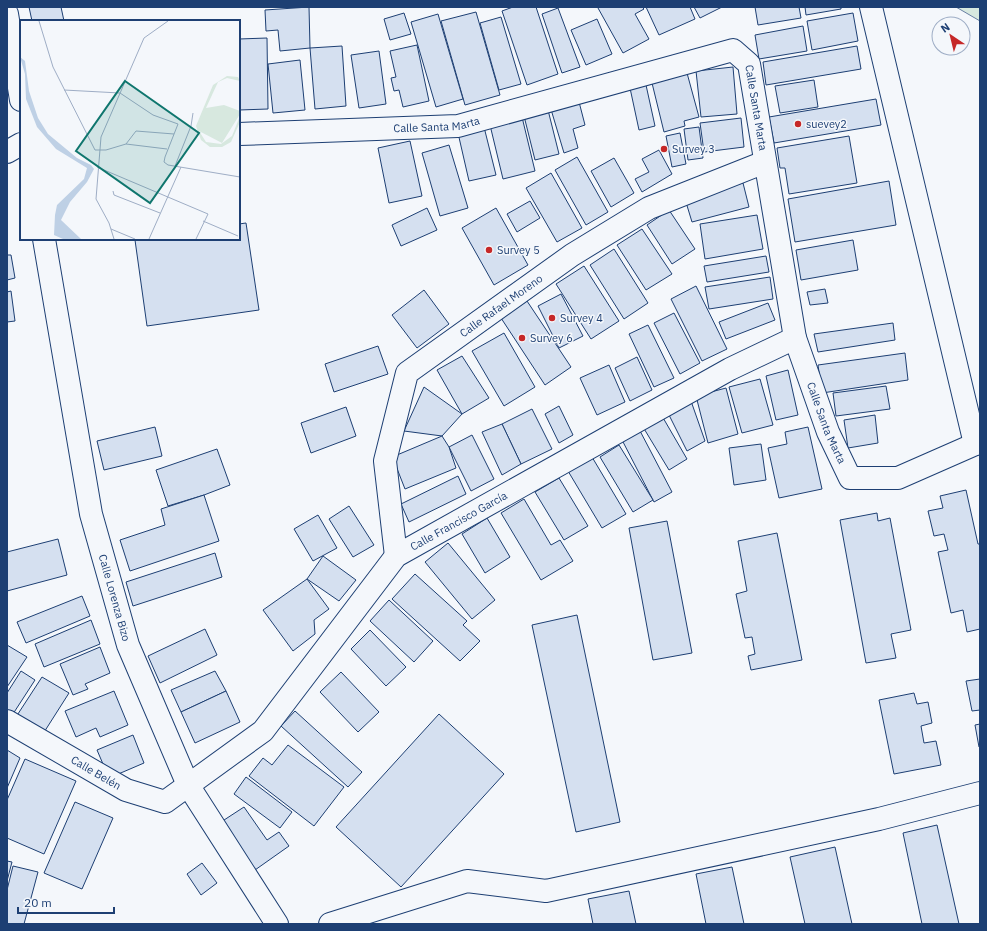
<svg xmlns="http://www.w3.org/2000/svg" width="987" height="931" viewBox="0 0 987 931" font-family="'IBM Plex Sans',sans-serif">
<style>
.green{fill:#d7e8df;stroke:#687fa3}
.building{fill:#d5e0f0;stroke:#1d3f73}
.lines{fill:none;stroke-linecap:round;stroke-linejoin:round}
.minor-casing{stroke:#1d3f73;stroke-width:24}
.minor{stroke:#f4f7fb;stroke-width:22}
.poi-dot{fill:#c62828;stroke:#f4f7fb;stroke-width:1.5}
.labels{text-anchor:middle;stroke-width:3;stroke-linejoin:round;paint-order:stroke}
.street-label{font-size:11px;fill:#1d3f73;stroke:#f4f7fb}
.poi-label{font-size:11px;fill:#1d3f73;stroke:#f4f7fb;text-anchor:start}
.inset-road{fill:none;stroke:#9eadc5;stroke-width:1}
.view{fill:#0f766e;fill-opacity:0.15;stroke:#0f766e;stroke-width:2}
.inset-edge{fill:none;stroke:#1d3f73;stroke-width:2}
</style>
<rect width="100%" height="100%" fill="#f4f7fb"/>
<path class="green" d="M956,7H980V21Z"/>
<g class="building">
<path d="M29,7H61L64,21H32Z"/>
<path d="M309,7L310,48L280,51L278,30L266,31L265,10Z"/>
<path d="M513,7H536L558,74L527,85L502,11Z"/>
<path d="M599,7H642L644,9L635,14L649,39L623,53L598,8Z"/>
<path d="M646,7H690L695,19L659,35Z"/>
<path d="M694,7H722L700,18Z"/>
<path d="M755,7H799L801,18L758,25Z"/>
<path d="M805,7H841V9L806,15Z"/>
<path d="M558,8L580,67L562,73L542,14Z"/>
<path d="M476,12L500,95L465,105L441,21Z"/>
<path d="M404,13L411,34L390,40L384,19Z"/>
<path d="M853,13L858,41L812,50L807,21Z"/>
<path d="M438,14L463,99L436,107L411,22Z"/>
<path d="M501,17L521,84L499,90L480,23Z"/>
<path d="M597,19L612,54L586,65L571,30Z"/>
<path d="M803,26L807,51L759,59L755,35Z"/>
<path d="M267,38L268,109L239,110V39Z"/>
<path d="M417,45L429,101L403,107L399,90L394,91L391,78L396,77L390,51Z"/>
<path d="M342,46L346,106L315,109L310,48Z"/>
<path d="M857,46L861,69L766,85L763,62Z"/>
<path d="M379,51L386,104L359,108L351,55Z"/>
<path d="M300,60L305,110L273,113L268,64Z"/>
<path d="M733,67L737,114L701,117L696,71Z"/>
<path d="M687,73L699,117L684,121L685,126L664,132L652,83Z"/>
<path d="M814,80L818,107L780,113L775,86Z"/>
<path d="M646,85L655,126L639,130L630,88Z"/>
<path d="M578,98L585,125L573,129L578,148L564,153L550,106Z"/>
<path d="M876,99L881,125L774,143L769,117Z"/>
<path d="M548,110L559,154L535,160L524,116Z"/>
<path d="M522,117L535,171L503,179L490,125Z"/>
<path d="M741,118L744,147L704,152L700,123Z"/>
<path d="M484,127L496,175L469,181L458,133Z"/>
<path d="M699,127L703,158L688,160L684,129Z"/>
<path d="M680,133L686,164L672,167L666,136Z"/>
<path d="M849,136L857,183L789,194L785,168H780L777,148Z"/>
<path d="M410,141L422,196L389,203L378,148Z"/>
<path d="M449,145L468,208L440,216L422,153Z"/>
<path d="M659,150L672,174L642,192L635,179L649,172L642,159Z"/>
<path d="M577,157L608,212L586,225L555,170Z"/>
<path d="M614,158L634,193L611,207L591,171Z"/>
<path d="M551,173L582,228L557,242L526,188Z"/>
<path d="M889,181L896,225L795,242L788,199Z"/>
<path d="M743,183L749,207L692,222L685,199Z"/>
<path d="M530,201L540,218L517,232L507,214Z"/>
<path d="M427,208L437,230L401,246L392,225Z"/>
<path d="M496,208L528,265L494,285L462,228Z"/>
<path d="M669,210L695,249L672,264L647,225Z"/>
<path d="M757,215L763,249L705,259L700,224Z"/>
<path d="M246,223L259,310L147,326L135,240L142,239H239V224Z"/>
<path d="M642,229L672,274L646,290L617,245Z"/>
<path d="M853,240L858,270L801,280L796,250Z"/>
<path d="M614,249L648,303L624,319L590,265Z"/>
<path d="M7,255H11L15,278L7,280Z"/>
<path d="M766,256L769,272L707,282L704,266Z"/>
<path d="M584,266L619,321L591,339L556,284Z"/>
<path d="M770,277L773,299L709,309L705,287Z"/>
<path d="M696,286L727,349L702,361L671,299Z"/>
<path d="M825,289L828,303L810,305L807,292Z"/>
<path d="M424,290L449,324L417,348L392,315Z"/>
<path d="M11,291L15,321L7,322V292Z"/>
<path d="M561,294L583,336L559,348L538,306Z"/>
<path d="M527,301L571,367L545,385L501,318Z"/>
<path d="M768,303L775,320L726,339L719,322Z"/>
<path d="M674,313L700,363L680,374L654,323Z"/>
<path d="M893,323L895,340L818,352L814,334Z"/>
<path d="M648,325L674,378L654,387L629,334Z"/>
<path d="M504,333L535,387L504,406L472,351Z"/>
<path d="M378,346L388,374L334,392L325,364Z"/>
<path d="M905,353L908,380L822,393L818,365Z"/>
<path d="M462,356L489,398L462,414L437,370Z"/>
<path d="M637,357L652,390L630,401L615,368Z"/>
<path d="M609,365L625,402L597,415L580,378Z"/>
<path d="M788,370L798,415L776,420L766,376Z"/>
<path d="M760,379L773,425L742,433L729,387Z"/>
<path d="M886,386L890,409L836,416L833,393Z"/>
<path d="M424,387L462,414L442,436L404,431Z"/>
<path d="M726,388L738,434L708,443L696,396Z"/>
<path d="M691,401L705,441L687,451L668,413Z"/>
<path d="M559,406L573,435L559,443L545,414Z"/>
<path d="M346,407L356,436L311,453L301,423Z"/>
<path d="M532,409L552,449L521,464L502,424Z"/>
<path d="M875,415L878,443L848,448L844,420Z"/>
<path d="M662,416L687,459L669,470L643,427Z"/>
<path d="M502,424L521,464L502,475L482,432Z"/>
<path d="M155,427L162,456L104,470L97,441Z"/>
<path d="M808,427L822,489L779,498L768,448L787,444L785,432Z"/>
<path d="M639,429L672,492L654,502L621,438Z"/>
<path d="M472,435L494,479L471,491L449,447Z"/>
<path d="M442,436L449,447L456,468L405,489L396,466L397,455Z"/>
<path d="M761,444L766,480L734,485L729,448Z"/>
<path d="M619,445L653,500L633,512L600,457Z"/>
<path d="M217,449L230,485L204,495L168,506L156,470Z"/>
<path d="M592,457L626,514L602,528L568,471Z"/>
<path d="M458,476L466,494L409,522L401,504Z"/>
<path d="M559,478L588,526L564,540L535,492Z"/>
<path d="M966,490L978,544H980V629L967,632L963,610L951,613L938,552L948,550L944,534L934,536L928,511L943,508L940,496Z"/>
<path d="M204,495L219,541L130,571L120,540L165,525L161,509Z"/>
<path d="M524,499L551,545L560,540L573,561L541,580L501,513Z"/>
<path d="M349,506L374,545L353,557L329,519Z"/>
<path d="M877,513L878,521L890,518L911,630L891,634L896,658L866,663L840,520Z"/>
<path d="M318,515L337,548L313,561L294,529Z"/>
<path d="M487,518L510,557L485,573L462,534Z"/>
<path d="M667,521L692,653L653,660L629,528Z"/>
<path d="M777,533L802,660L751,670L748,656L755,654L752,637L745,638L736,594L747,591L738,541Z"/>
<path d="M58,539L67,575L7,591V552Z"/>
<path d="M448,543L495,600L472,619L425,562Z"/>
<path d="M215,553L222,577L133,606L126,582Z"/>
<path d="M323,556L356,580L339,601L307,579Z"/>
<path d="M415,574L467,621L463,625L480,641L460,661L392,599Z"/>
<path d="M307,579L329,609L314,620L315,634L293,651L263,610Z"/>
<path d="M82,596L90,616L26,643L17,622Z"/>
<path d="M389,600L433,641L414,662L370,621Z"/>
<path d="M577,615L620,822L576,832L532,625Z"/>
<path d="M91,620L100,644L44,667L35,644Z"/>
<path d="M205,629L217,655L160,683L148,656Z"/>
<path d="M370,630L406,667L386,686L351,649Z"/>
<path d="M7,645L27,657L7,687Z"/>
<path d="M100,647L110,673L85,684L88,689L73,695L60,664Z"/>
<path d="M21,671L35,680L11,717L7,715V693Z"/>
<path d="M215,671L226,691L181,712L171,690Z"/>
<path d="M341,672L379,712L358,732L320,692Z"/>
<path d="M42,677L69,693L41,737L14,720Z"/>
<path d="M980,679V710L972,711L966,681Z"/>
<path d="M114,691L128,725L100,737L96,728L76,737L65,711Z"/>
<path d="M226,691L240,722L195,743L181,712Z"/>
<path d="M914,693L917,704L928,702L932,723L921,726L924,743L936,741L941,765L894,774L879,700Z"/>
<path d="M295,711L362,772L348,787L281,726Z"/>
<path d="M439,714L504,774L401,887L336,827Z"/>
<path d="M980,724V747H979L975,725Z"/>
<path d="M133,735L144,763L109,778L97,750Z"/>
<path d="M288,745L344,787L314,826L249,776L263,758L272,765Z"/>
<path d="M7,750L20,758L7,788Z"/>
<path d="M25,759L76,781L44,854L7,838V800Z"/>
<path d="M246,777L292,812L280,828L234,794Z"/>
<path d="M75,802L113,818L82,889L44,873Z"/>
<path d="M244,807L267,840L279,832L289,846L255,870L221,822Z"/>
<path d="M937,825L959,924H922L903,833Z"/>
<path d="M835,847L852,924H805L790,857Z"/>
<path d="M7,861L12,862L7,881Z"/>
<path d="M202,863L217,883L201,895L187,874Z"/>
<path d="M13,866L38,872L24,924H7V890Z"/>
<path d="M732,867L744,924H706L696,874Z"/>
<path d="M629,891L636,924H593L588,899Z"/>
</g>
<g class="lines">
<g class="minor-casing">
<g id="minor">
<path d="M871,7L975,444"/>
<path d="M7,14L21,100"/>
<path id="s1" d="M239,134L458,126L733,50L749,64L795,338L828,432L850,478H898L980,442"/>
<path d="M7,152L21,144"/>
<path id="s2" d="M44,239L91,514L128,645L188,785L277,924"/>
<path id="s3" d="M396,556L385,461L407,373L572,255L649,208L765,162"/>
<path id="s4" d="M7,721L126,790L165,802L263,731L396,556L730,369L795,338"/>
<path d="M330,924L467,881L546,891L879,819L980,793"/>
</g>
</g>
<use href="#minor" class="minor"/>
</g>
<g class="poi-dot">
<circle cx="798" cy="124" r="4"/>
<circle cx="664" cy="149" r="4"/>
<circle cx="489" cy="250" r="4"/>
<circle cx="552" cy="318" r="4"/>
<circle cx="522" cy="338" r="4"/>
</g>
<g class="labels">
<g class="street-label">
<text dy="4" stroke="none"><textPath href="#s1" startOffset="570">Calle Santa Marta</textPath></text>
<text dy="4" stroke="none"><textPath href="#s1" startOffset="198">Calle Santa Marta</textPath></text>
<text dy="4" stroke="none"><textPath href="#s3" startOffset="302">Calle Rafael Moreno</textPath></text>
<text dy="4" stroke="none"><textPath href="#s1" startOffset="894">Calle Santa Marta</textPath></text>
<text dy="4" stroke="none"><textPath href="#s4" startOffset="591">Calle Francisco García</textPath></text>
<text dy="4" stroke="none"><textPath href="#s2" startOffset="366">Calle Lorenza Bizo</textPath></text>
<text dy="4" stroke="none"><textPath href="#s4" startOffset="103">Calle Belén</textPath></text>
</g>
<g class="poi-label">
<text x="806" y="128">suevey2</text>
<text x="672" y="153">Survey 3</text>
<text x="497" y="254">Survey 5</text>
<text x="560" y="322">Survey 4</text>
<text x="530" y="342">Survey 6</text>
</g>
</g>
<g transform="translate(20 20)">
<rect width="220" height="220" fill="#f4f7fb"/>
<path d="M207,56L218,57L220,61L207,58L198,62L186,88L204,85L220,91V94L202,123L179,111L186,122L201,124L212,116L220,96V102L211,122L202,127H190L181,120L176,106L193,65Z" fill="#d7e8df"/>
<path d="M0,37L5,41L9,71L18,98L28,114L57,138L71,145L74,149L67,162L50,182L41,200L61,219H43L34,215L35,195L37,185L64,159L67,148L36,129L17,107L6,79L5,54Z" fill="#bed0e5"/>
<path class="inset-road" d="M19,1L33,47L75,130H86L106,124L147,129M44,70L100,73L133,95L158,104L145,137L144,142L148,145L220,157M106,124L116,111L154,114M155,146L171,106L173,93M77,147L188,194L176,219M93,171L94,175L140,193M183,201L218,216M91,209L115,219M94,219L89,203L76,179L81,117L124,18L148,1M129,219L161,147"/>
<path class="view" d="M105,61L179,113L130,183L56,131Z"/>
<rect width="220" height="220" class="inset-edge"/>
</g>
<rect width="987" height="931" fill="none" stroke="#1d3f73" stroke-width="16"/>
<g transform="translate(951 36) rotate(325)"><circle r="19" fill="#f4f7fb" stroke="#9eadc5"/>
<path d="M0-3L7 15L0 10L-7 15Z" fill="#c62828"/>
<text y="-6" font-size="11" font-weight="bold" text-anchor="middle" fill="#1d3f73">N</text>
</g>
<path d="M18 907v6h96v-6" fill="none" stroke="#1d3f73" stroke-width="2"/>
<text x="24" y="907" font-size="12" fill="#1d3f73" stroke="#f4f7fb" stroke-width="3" paint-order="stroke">20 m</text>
</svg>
